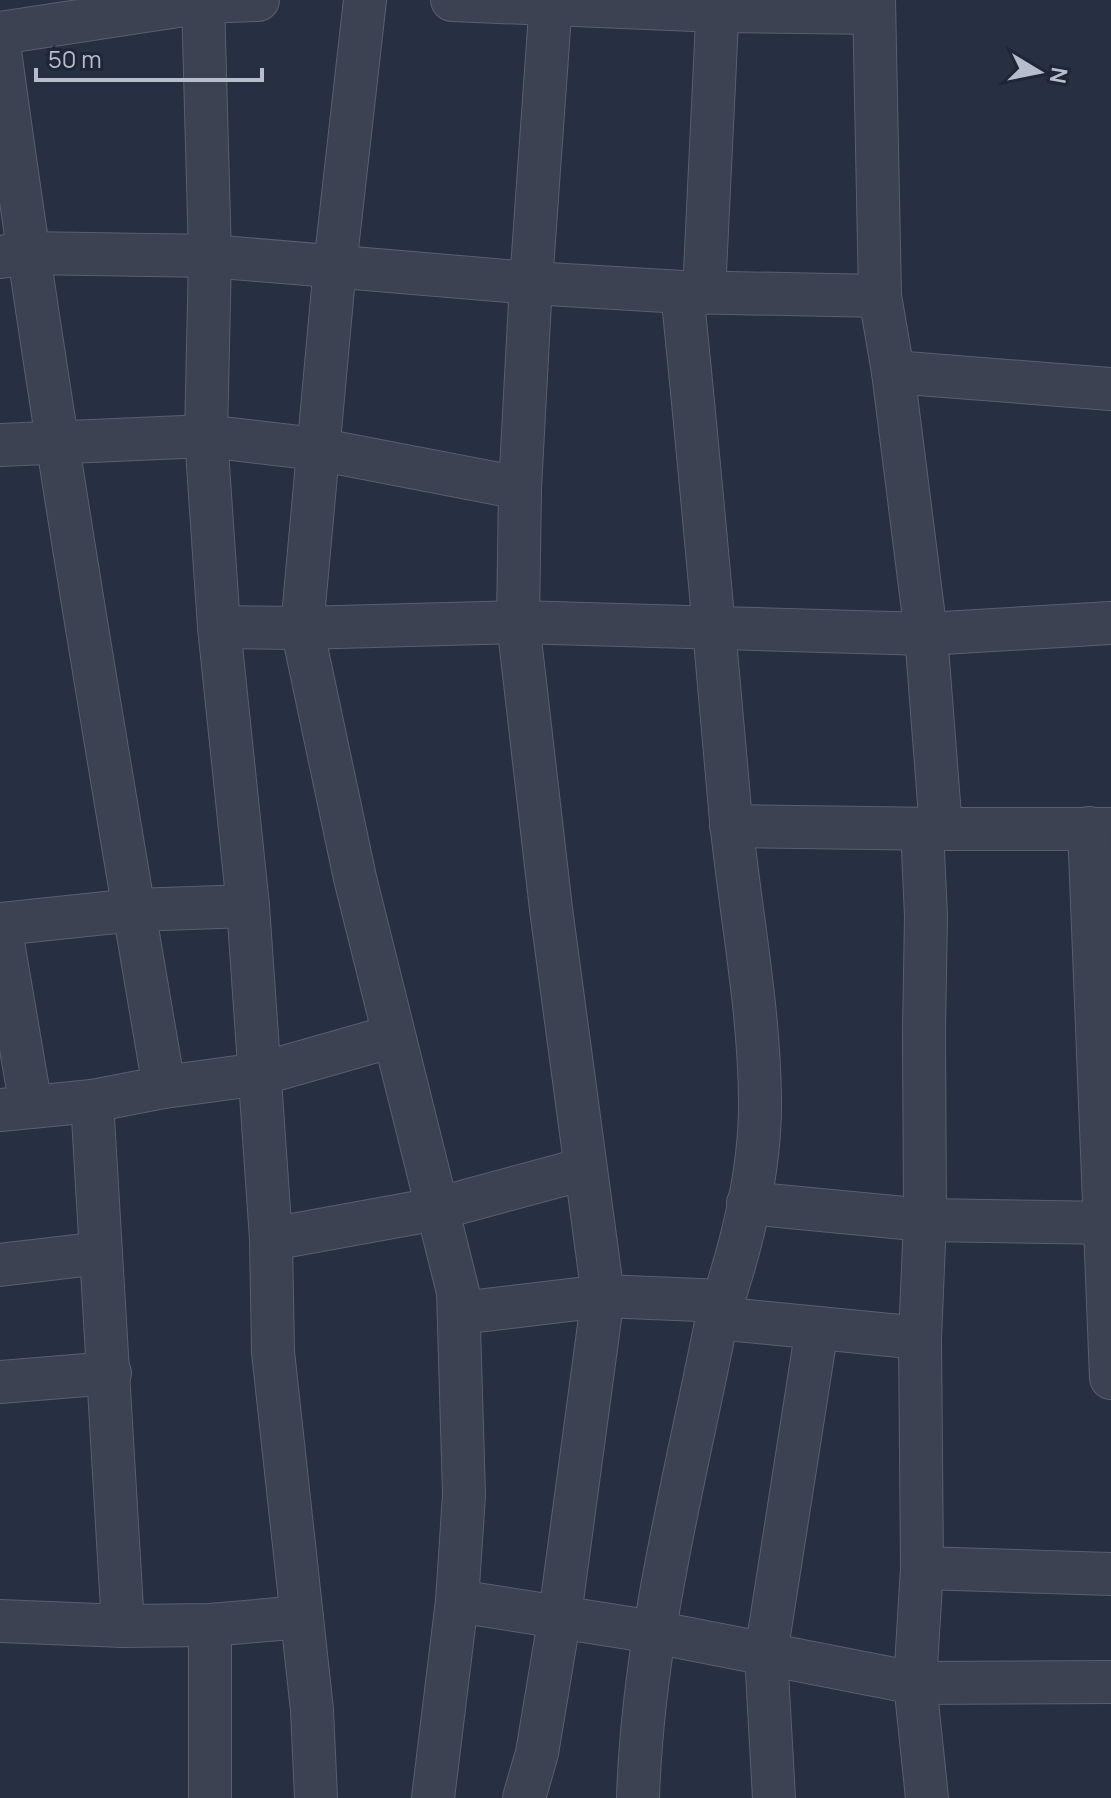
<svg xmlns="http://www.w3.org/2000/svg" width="1111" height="1798" viewBox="0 0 1111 1798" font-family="Manrope,sans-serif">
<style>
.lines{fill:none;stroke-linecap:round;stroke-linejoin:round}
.minor-casing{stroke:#595f6f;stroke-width:44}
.minor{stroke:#3b4251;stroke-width:42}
</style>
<rect width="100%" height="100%" fill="#272f42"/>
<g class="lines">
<g class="minor-casing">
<g id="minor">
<path d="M203,0L210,256L206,436L219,627L248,906L271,1239L273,1352L312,1710L316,1798"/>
<path d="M365,0L335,266L302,628L355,878L458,1292L464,1495L457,1601L433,1798"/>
<path d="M452,0L718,11L874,13"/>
<path d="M874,0L880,296"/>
<path d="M0,33L204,2L258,0"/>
<path d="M0,51C47,397 105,742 164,1087"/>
<path d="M0,257L27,253L210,256L531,283L682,292L880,296L893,372L926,634L941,829H1111"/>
<path d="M704,293L718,0"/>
<path d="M893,372L1111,389"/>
<path d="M0,445L206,436L317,449L520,488"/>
<path d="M219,627L302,628L518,622L926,634L1111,623"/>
<path d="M731,826L941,829"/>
<path d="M1089,828L1111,1378"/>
<path d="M922,829L926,916L924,1030L925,1220L920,1338L922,1568L915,1683L927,1798"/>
<path d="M0,924L134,910L248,906"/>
<path d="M0,925L31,1107"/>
<path d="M92,1101L123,1626"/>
<path d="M0,1110L92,1101L164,1087L260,1074L393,1036"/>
<path d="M748,1203L925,1220L1111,1223"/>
<path d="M271,1239L436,1209L584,1169"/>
<path d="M0,1265L101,1253"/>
<path d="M460,1313L603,1296L723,1301"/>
<path d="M717,1318L920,1338"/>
<path d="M0,1382L110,1373"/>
<path d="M922,1568L1111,1574"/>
<path d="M457,1601L654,1632L915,1683L1111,1682"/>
<path d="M0,1621L123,1626L210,1625L302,1617"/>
<path d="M210,1798V1625"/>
<path d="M524,1798L537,1753L560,1615L603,1296L551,909L518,622L520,488L531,283L551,0"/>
<path d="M638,1798C643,1636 686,1476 717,1318C741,1251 761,1170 760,1099C759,1002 739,906 730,810C715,638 700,465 682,292"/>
<path d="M774,1798L766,1654L817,1328"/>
</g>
</g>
<use href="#minor" class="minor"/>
</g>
<g transform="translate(1039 72) rotate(100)" stroke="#1f2637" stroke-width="6" paint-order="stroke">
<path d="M0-6L14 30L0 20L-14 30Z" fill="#b8bdcb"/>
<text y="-12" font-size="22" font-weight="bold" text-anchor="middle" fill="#b8bdcb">N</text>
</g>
<path d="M36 68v12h226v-12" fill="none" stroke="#b8bdcb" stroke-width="4"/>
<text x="48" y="68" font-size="24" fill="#b8bdcb" stroke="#1f2637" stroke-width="6" paint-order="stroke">50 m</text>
</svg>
